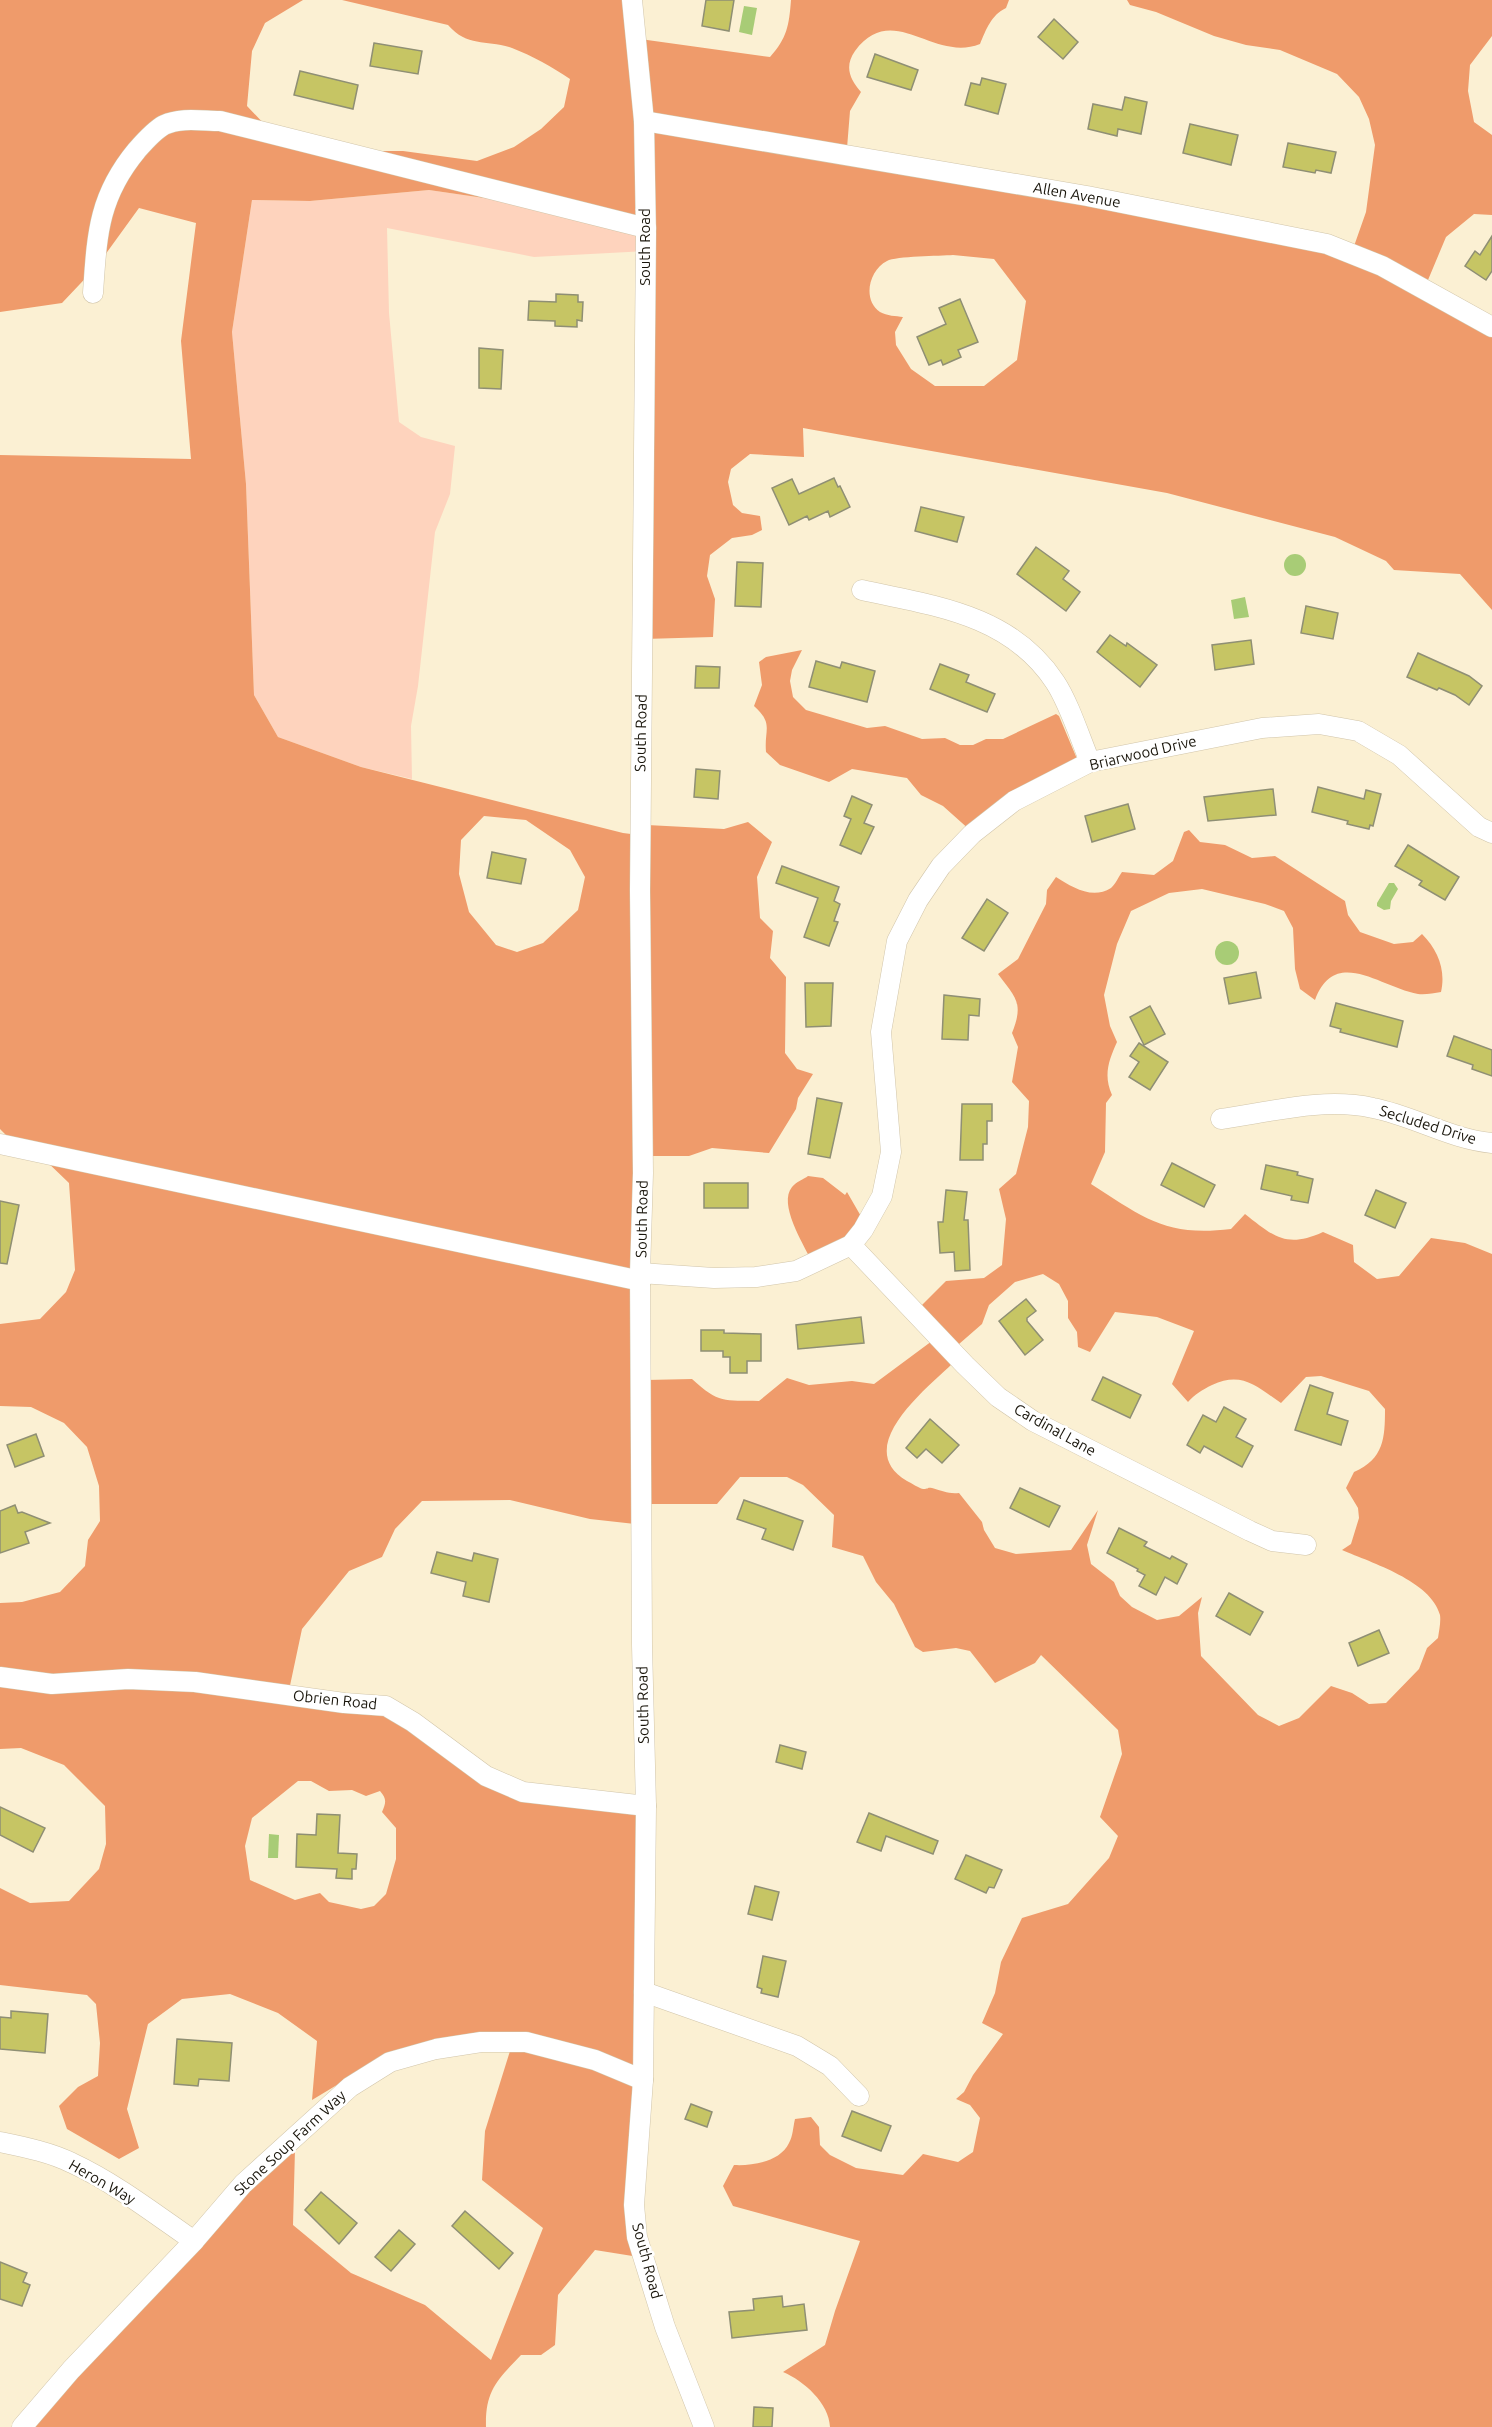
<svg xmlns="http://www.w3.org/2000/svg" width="1492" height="2427" viewBox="0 0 1492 2427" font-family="Ubuntu,sans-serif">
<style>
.green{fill:#fed3bd}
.forest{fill:#ef9b6b;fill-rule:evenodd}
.water{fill:#a8cc76}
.building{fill:#c6c564;stroke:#8f8f74;stroke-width:1.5}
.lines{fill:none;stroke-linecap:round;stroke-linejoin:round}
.minor-casing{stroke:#d1c5aa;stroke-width:21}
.minor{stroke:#fff;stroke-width:20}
.labels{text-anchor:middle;stroke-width:5;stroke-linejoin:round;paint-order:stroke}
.street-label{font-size:15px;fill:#19150b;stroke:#fff}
</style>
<rect width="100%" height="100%" fill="#fbf0d3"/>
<path class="green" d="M429,190L642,221L647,251L534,257L387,228L389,313L399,422L421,437L455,446L450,494L435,532L418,686L411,726L412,779L361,767L278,737L254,695L246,484L232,332L252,200L310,201Z"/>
<g class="forest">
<path d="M0,0H303L265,23L252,51L247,106L267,127L363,151H403L477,161L514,147L541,129L564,107L570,79C552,67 533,56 512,48C486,39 468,48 448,25L342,0H635L640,39L770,57C787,38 789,26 791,0H1009L1006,8C991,15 986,30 980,44C933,63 893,0 855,51C844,67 850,79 861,92L850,111L847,148L1353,249L1366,212L1375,145L1369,119L1359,97L1337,74L1280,50L1246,45L1214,36L1156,12L1130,5L1127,0H1492V36L1470,65L1468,91L1474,122L1492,135V215L1474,214L1446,237L1428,280L1431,286L1492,323V610L1460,574L1394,570L1386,561L1335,537L1167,493L803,428L804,457L750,454L731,469L728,482L733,505L742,513L760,516L762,530L752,535L732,538L710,555L707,576L715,599L713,637L644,639L642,221L429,190L310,201L252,200L232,332L246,484L254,695L278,737L361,767L623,833L639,835L647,825L724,829L748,822L772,842L757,877L760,918L773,931L770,958L786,977L785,1053L797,1069L813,1074L798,1098L796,1109L769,1153L712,1148L689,1156H649L646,1380L692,1379C719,1404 724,1400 759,1401L787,1378L809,1385L852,1381L874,1384L932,1341L916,1311L946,1281L984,1278L1002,1265L1006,1219L999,1189L1016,1174L1028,1127L1029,1101L1012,1082L1018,1047L1012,1033C1024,1003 1016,998 998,974L1018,959L1046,904L1047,890L1056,877C1072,887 1092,900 1111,888C1115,885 1119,876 1122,872L1154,875L1173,861L1184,832L1189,830L1200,842L1225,845L1252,858L1275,856L1345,901L1348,915L1360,932L1394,944L1413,942L1422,934C1438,950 1446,970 1441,992C1434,993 1425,995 1418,994C1380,987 1335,946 1315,1000L1300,989L1295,969L1293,928L1284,911L1265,904L1202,889L1169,893L1131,911L1117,944L1104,995L1110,1026L1117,1042C1109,1060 1103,1075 1112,1095L1106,1103L1105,1152L1091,1184C1144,1218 1166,1237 1231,1229L1245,1214C1273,1236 1286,1249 1323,1232L1353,1245L1354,1262L1377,1279L1399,1276L1431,1238L1465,1243L1492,1254V2427H830C829,2403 804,2381 783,2372L825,2345L835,2311L860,2241L733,2206L723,2186L734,2165C752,2166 780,2162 789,2143C793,2136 793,2127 795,2119L811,2117L819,2127L820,2145L830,2155L856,2168L903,2175L923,2154L958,2162L973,2152L980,2118L970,2105L956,2099L964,2092L973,2075L1003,2034L982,2023L995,1993L1001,1962L1022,1918L1068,1904L1109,1858L1118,1836L1100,1817L1122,1754L1118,1730L1041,1655L1035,1663L995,1683L970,1651L956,1648L923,1652L915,1647L894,1604L876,1582L863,1556L832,1547L834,1515L803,1485L787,1477H740L717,1504H646L644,1525L590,1519L510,1500L422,1501L395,1529L382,1557L349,1571L302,1629L288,1695L342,1702L402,1721L483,1783L645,1803L639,2137L645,2258L595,2250L558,2295L555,2345L541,2355H521C497,2380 485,2391 486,2427H18L34,2398L131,2307L196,2235L295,2149L293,2225L351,2273L425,2305L491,2360L543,2228L482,2180L485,2131L515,2035L380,2059L312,2100L317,2041L278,2013L230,1994L182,1999L148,2024L127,2109L139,2148L119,2159L67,2129L59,2106L78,2087L98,2076L100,2043L96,2004L87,1995L0,1985V1888L30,1903L69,1901L99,1869L106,1844L105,1806L64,1765L21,1748L0,1749V1603L22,1602L60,1592L85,1566L88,1540L100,1521L99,1486L87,1447L64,1423L31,1407L0,1406V1324L40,1319L66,1292L75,1270L69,1183L43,1158L13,1142L0,1129V455L191,459L181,341L196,223L139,208L97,266L62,303L0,312ZM953,255L994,259L1026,301L1017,360L984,386H935L911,369L896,345L895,332L903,317C896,316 887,316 880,312C862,300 869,270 887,261C896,256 940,256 953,255ZM484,816L526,820L570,850L585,877L578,910L543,943L517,952L496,945L469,912L459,874L461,840ZM1043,1274L1059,1284L1068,1301V1318L1077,1332L1078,1347L1090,1352L1115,1312L1157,1317L1194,1331L1172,1384L1188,1402C1195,1394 1202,1390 1212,1385C1242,1371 1256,1386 1281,1403L1306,1377L1321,1376L1369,1391L1385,1409C1385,1438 1384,1459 1354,1472L1346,1488L1358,1508L1359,1518L1351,1544L1342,1550C1372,1563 1431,1581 1440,1615C1441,1622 1439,1631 1438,1638L1427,1648L1419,1669L1386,1703L1369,1704L1352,1693L1331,1686L1299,1718L1279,1726L1258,1715L1201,1656L1198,1613L1202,1597L1179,1616L1157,1620L1132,1607L1120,1596L1114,1582L1091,1564L1087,1545L1098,1510L1071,1550L1016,1554L995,1548L984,1530L982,1522L959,1493C948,1494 943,1491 932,1488C926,1487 930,1489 923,1489C918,1488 912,1483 907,1481C851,1448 926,1389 952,1364L951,1351L982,1324L989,1305L1015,1282ZM298,1781H311L329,1791L352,1790L366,1796L380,1791C387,1799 386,1803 382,1812L396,1828V1859L386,1894L374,1906L361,1909L329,1902L320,1893L295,1900L250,1880L245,1846L252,1818Z"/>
<path d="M802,650L792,670L790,681L793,697L806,710L867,728L885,726L922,739L945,738L960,745H973L986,739H1003L1056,714L1059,716L1080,766L971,831L943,806L921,795L907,778L852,769L829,782L780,765L766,752C764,729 774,724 754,706L762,685L759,662L766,657Z"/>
<path d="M808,1176L823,1178L845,1195L847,1192L866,1225L811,1260C803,1243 778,1204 792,1187C796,1182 804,1179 808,1176Z"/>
</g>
<g class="water">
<path d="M744,6L757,8L752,35L739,32Z"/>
<circle cx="1295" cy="565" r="11"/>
<path d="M1245,597L1249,617L1234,619L1231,600Z"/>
<path d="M1389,883H1394L1398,889L1391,901L1390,909L1384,910L1377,906V903Z"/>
<circle cx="1227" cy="953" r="12"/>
<path d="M269,1834L279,1835L278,1858H268Z"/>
</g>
<g class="building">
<path d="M706,0H734L729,31L702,26Z"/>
<path d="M1054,19L1078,42L1063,59L1038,37Z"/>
<path d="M374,43L422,51L418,74L370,66Z"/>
<path d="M875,54L918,70L911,90L867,77Z"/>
<path d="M300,71L358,85L353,109L294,95Z"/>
<path d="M982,78L1006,84L998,114L965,105L971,83L980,85Z"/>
<path d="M1125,97L1147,102L1141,134L1118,129L1117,136L1088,129L1093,104L1122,110Z"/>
<path d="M1190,124L1238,135L1231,165L1183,153Z"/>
<path d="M1288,143L1336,152L1331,173L1316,170L1315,173L1283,167Z"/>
<path d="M1492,236V271L1486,280L1465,266L1475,251L1480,255Z"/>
<path d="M556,294L578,295V302H583L582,321L577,320V327L555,326V321L528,320L529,301L556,302Z"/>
<path d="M960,299L978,342L958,350L961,357L943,365L941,360L929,365L917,337L946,324L939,308Z"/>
<path d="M479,348L503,350L501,389L479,388Z"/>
<path d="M834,478L838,487L840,486L850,507L830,517L828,511L809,520L807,516L789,525L772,488L792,479L799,494Z"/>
<path d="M921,507L964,517L957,542L915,531Z"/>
<path d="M1036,547L1069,571L1063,579L1080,592L1066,611L1017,574Z"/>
<path d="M737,562L763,563L761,607L735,606Z"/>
<path d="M1306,606L1338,613L1333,639L1301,633Z"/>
<path d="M1110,635L1126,646L1127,643L1157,665L1140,687L1097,652Z"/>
<path d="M1251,640L1254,664L1215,670L1212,645Z"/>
<path d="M1418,653L1469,676L1482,686L1469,705L1455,695L1439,688L1437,690L1407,677Z"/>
<path d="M816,661L840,668L842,662L875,671L867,702L809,687Z"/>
<path d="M940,664L969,675L966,682L995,694L987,712L930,689Z"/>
<path d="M696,666L720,667L719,688H695Z"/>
<path d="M696,769L720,771L718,799L694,797Z"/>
<path d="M1318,787L1364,799L1366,790L1381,794L1373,826L1370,825L1369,829L1347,824L1348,821L1312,812Z"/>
<path d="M1273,789L1276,815L1208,821L1204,797Z"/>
<path d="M852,796L872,805L864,823L874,827L861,854L840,845L851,819L844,816Z"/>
<path d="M1128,804L1135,829L1092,842L1085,816Z"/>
<path d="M1408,845L1459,877L1445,900L1419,885L1422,881L1395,866Z"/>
<path d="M492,852L526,859L521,884L487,878Z"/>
<path d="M782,866L839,887L834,901L840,904L834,921L838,922L829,946L804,937L818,898L776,883Z"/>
<path d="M987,899L1008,913L984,951L962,938Z"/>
<path d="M1256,972L1261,998L1229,1004L1224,978Z"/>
<path d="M805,983H833L831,1026L806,1027Z"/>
<path d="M944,995L980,999L979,1016L969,1015L968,1040L942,1039Z"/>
<path d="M1336,1003L1403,1021L1397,1047L1340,1032L1341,1029L1330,1026Z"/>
<path d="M1150,1006L1165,1034L1144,1045L1130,1017Z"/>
<path d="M1454,1036L1492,1050V1076L1472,1069L1473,1065L1447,1056Z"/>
<path d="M1139,1043L1168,1062L1150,1090L1129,1077L1139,1062L1130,1056Z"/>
<path d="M817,1098L842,1103L830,1158L808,1154Z"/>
<path d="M962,1104H992V1121H987V1144H983V1160H960Z"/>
<path d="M1172,1163L1215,1185L1204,1207L1161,1185Z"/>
<path d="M1266,1165L1298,1172L1297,1175L1313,1179L1308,1203L1291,1200L1292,1196L1261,1189Z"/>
<rect x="704" y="1183" width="44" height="25"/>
<path d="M946,1190L967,1192L964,1220H968L970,1270L955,1271L954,1252L940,1253L938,1222H943Z"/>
<path d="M1376,1190L1406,1203L1395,1228L1365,1215Z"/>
<path d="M0,1201L19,1205L7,1264L0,1263Z"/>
<path d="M1026,1299L1036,1311L1027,1318V1321L1043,1340L1025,1355L999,1321Z"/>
<path d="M861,1317L864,1343L798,1349L796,1325Z"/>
<path d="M701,1330H724V1333L761,1334V1361H747V1373H730V1357H723V1351H701Z"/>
<path d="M1103,1377L1141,1395L1130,1418L1092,1400Z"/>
<path d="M1310,1385L1333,1393L1327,1414L1348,1421L1341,1445L1295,1430Z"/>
<path d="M1224,1407L1246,1419L1236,1437L1253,1446L1242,1467L1204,1446L1200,1453L1187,1445L1203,1415L1216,1422Z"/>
<path d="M930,1419L959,1445L942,1463L926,1449L917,1458L906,1448Z"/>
<path d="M36,1434L44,1456L15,1467L7,1445Z"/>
<path d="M1020,1488L1060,1506L1049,1527L1010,1508Z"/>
<path d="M744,1500L803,1521L793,1550L762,1539L766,1529L737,1519Z"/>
<path d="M15,1505L18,1513L22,1512L50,1523L25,1532L29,1543L0,1553V1511Z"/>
<path d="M1119,1528L1147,1542L1144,1546L1170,1559L1172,1556L1187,1564L1177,1584L1165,1577L1156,1595L1139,1586L1145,1575L1137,1571L1138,1569L1107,1553Z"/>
<path d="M437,1552L472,1561L474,1553L498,1559L489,1602L463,1596L466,1582L431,1573Z"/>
<path d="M1229,1593L1263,1612L1250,1635L1216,1616Z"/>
<path d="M1379,1630L1389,1653L1358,1666L1349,1643Z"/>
<path d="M780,1745L806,1752L802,1769L776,1762Z"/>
<path d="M0,1807L45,1828L33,1852L0,1835Z"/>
<path d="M869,1813L938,1841L933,1854L886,1836L881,1851L857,1842Z"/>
<path d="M317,1814L340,1815L338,1853L357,1854L356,1869H352V1879L336,1878L337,1869L296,1867L297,1834L316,1835Z"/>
<path d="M966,1855L1002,1870L994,1888L989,1887L986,1893L955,1879Z"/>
<path d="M755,1886L779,1892L772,1920L748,1914Z"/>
<path d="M763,1956L786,1961L778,1997L761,1993L762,1989L757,1987Z"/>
<path d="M11,2011L48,2014L45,2053L0,2049V2017L11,2018Z"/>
<path d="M177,2039L232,2043L229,2081L199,2079L198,2086L174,2084Z"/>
<path d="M691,2104L712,2112L707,2127L685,2119Z"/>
<path d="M852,2111L891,2126L881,2151L842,2136Z"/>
<path d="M321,2192L357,2223L339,2244L305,2210Z"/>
<path d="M465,2211L513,2253L499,2269L452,2226Z"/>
<path d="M399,2230L415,2244L391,2271L375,2257Z"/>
<path d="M0,2262L27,2273L23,2282L30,2285L22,2306L0,2299Z"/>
<path d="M782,2296L783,2307L804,2304L807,2330L732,2338L729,2312L754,2310L753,2299Z"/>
<path d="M754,2407L773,2408L772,2427H753Z"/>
</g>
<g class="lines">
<g class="minor-casing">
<g id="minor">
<path d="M632,0L644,121L646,234L640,891L643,1173L640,1273L642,1645L646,1806L643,2080L634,2205L637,2237L665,2327L704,2427"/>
<path d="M644,121L1087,196L1327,244L1382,266L1492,327"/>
<path d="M93,293C97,235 98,197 137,150C144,142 155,130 164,125C181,117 202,121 220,121L646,228"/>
<path d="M862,590C936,606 1011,615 1055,682C1069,703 1080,738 1090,762"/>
<path d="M1221,1119C1270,1112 1324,1097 1373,1108C1414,1116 1450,1139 1492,1143"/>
<path d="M0,1144L641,1281"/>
<path d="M851,1245L965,1365L998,1397L1033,1421L1250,1531L1272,1541L1306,1545"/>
<path d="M640,1273L714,1278L756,1277L796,1271L851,1245L863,1230L882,1196L891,1152L881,1032L897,941L918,900L941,866L972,834L1014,801L1090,762L1262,728L1319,724L1358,731L1399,755L1479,827L1492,833"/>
<path d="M0,1677L52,1684L128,1679L195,1682L344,1703L386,1706L413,1722L486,1776L523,1792L646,1806"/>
<path d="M644,1992L797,2046L830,2066L859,2096"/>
<path d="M0,2142C24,2147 50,2152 72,2163C115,2183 155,2214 194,2241"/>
<path d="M22,2427L71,2370L194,2241L243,2184L350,2087L390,2062L436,2049L481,2042H526L595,2060L643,2080"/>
</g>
</g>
<use href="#minor" class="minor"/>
</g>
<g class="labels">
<g class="street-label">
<text transform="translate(1077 195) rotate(10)" y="5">Allen Avenue</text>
<text transform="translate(645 247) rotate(-90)" y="5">South Road</text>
<text transform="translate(641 733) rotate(-89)" y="5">South Road</text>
<text transform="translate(1143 753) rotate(-13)" y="5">Briarwood Drive</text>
<text transform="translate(1428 1125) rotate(17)" y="5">Secluded Drive</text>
<text transform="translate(642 1219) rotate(-89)" y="5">South Road</text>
<text transform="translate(1055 1430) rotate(29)" y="5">Cardinal Lane</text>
<text transform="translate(335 1700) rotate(6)" y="5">Obrien Road</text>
<text transform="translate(643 1705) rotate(-91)" y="5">South Road</text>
<text transform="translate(290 2143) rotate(-43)" y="5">Stone Soup Farm Way</text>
<text transform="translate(102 2182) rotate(30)" y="5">Heron Way</text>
<text transform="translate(647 2261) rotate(75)" y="5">South Road</text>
</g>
</g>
</svg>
